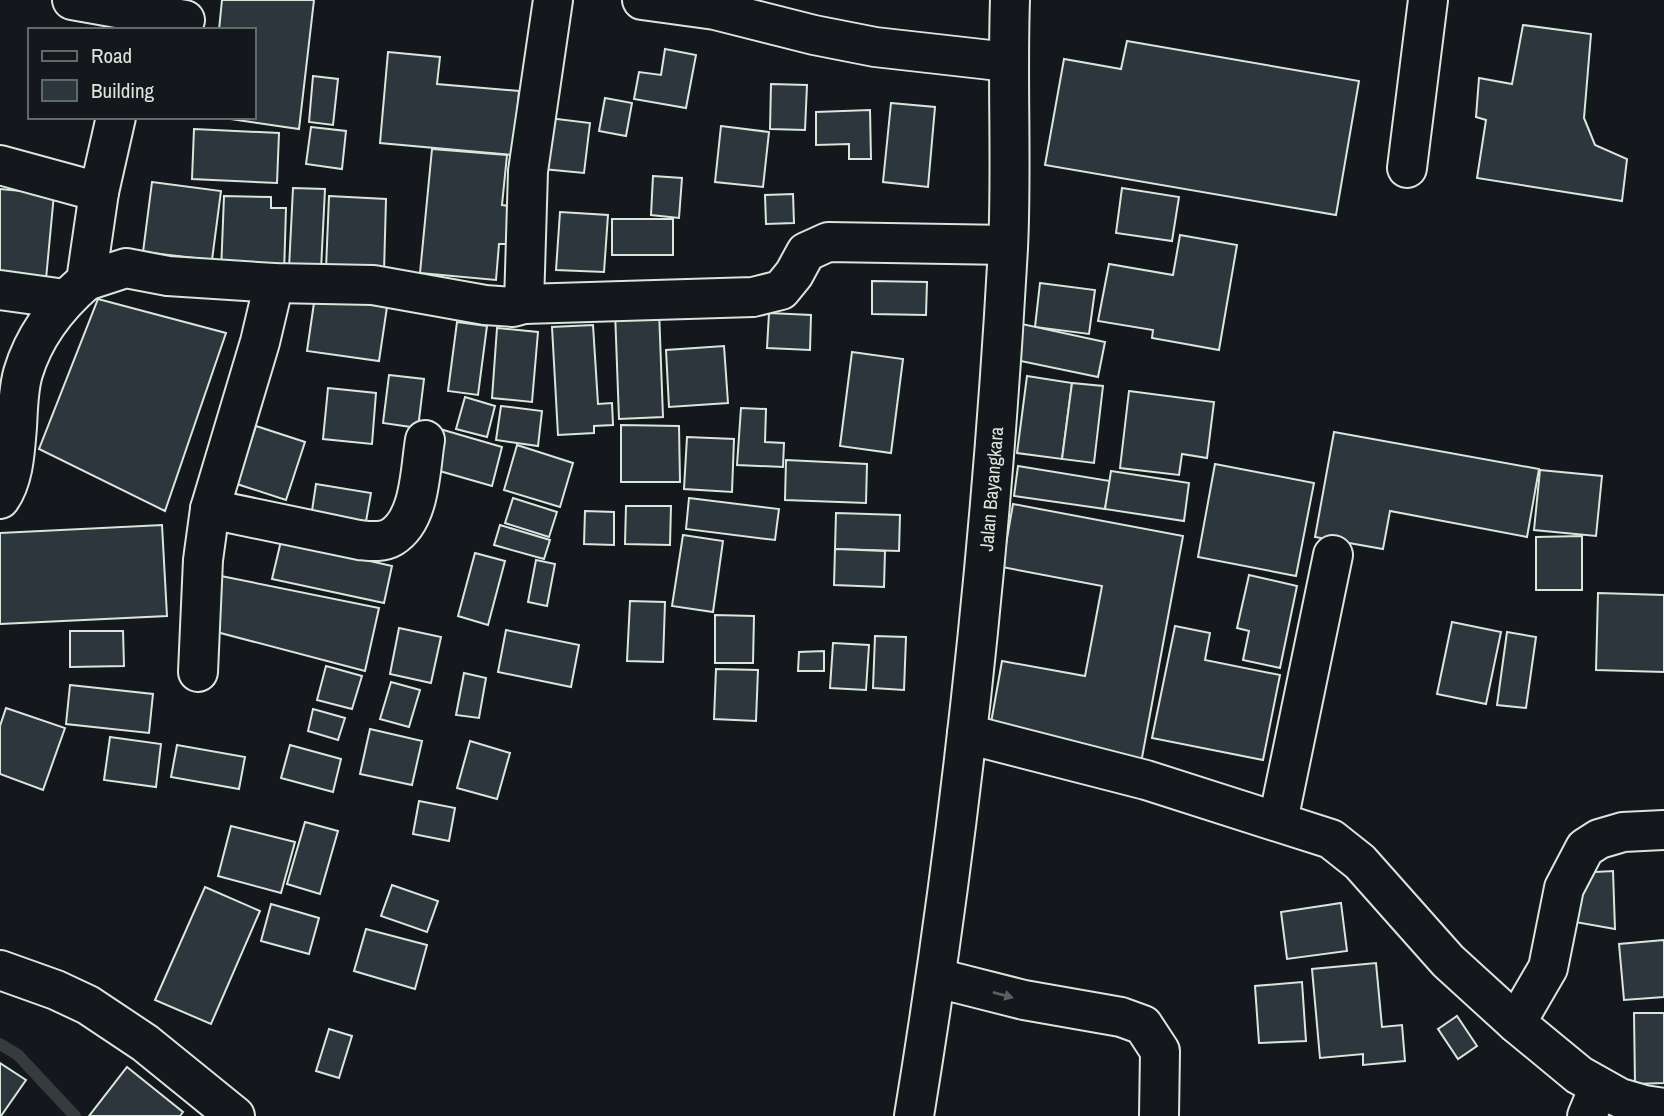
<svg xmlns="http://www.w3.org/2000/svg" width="1664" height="1116" viewBox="0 0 1664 1116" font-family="'Archivo Narrow',sans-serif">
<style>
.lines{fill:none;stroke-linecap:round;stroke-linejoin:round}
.stream{stroke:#363b3e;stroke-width:12}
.building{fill:#2c363c;stroke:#d8e6dc;stroke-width:2}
.minor-casing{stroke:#d8e6dc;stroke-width:42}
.highway-casing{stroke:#d8e6dc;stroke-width:42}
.minor{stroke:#14181c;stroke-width:38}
.highway{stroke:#14181c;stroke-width:38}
.oneway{fill:#59605f}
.labels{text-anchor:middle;stroke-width:5;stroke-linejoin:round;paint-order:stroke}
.street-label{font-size:19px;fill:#d8e6dc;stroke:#14181c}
</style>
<rect width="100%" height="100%" fill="#14181c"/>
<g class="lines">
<path class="stream" d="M0,1044L18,1055L75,1116"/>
</g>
<g class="building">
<path d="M222,0H314L299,129L217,117H254V30H219Z"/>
<path d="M1523,25L1591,34L1584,118L1595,145L1627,159L1622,201L1477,178L1486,120L1476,117L1479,78L1512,84Z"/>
<path d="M1127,41L1359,81L1336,215L1045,165L1064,59L1121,69Z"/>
<path d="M665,49L696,55L686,108L634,99L639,72L661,75Z"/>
<path d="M388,52L440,57L437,84L519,91L513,155L380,143Z"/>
<path d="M313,76L338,79L333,125L309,122Z"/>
<path d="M771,84L807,85L805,130L770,129Z"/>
<path d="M605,98L632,103L626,136L599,131Z"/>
<path d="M891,103L935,107L928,187L883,182Z"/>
<path d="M870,110L871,159H849V144L816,145V112Z"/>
<path d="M549,118L590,123L584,173L543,169Z"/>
<path d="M721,126L769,132L763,187L715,182Z"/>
<path d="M311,127L346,131L342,169L306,164Z"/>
<path d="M194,129L279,133L277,183L192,179Z"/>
<path d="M432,149L507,155L502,205L511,206L507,244H499L496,280L420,273Z"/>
<path d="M653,176L682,178L679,218L651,215Z"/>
<path d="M152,182L221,191L212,260L143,252Z"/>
<path d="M293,188L325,189L321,270L289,268Z"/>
<path d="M1122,188L1179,197L1172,241L1116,233Z"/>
<path d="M0,189L54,194L46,279L0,275Z"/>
<path d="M793,194L794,223L766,224L765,195Z"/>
<path d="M224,196L271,197V208H286L284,274L221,272Z"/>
<path d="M329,196L386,199L384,272L326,269Z"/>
<path d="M560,212L608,215L604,272L556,270Z"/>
<rect x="612" y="219" width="61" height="36"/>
<path d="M1180,235L1237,245L1219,350L1152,338L1153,330L1098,321L1109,264L1173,275Z"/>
<path d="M872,281L927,282L926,315L872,314Z"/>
<path d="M1040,283L1095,290L1089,334L1035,327Z"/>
<path d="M315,296L387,307L379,361L307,351Z"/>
<path d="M98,299L226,333L165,511L39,449Z"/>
<path d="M659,310L663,417L619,419L615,311Z"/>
<path d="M769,313L811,315L810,350L767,348Z"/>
<path d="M457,322L487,326L478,395L448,391Z"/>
<path d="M1013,322L1105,342L1098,377L1006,358Z"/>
<path d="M593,325L598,404L612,403L613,425L594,426V433L558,435L552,327Z"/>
<path d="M497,328L538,332L532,402L492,398Z"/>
<path d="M724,346L728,403L669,407L666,350Z"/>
<path d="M852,352L903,359L891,453L840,446Z"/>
<path d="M389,375L424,379L418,428L383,423Z"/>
<path d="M1027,376L1072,383L1062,459L1017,453Z"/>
<path d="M1072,383L1103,386L1094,463L1062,459Z"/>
<path d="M328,388L376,393L372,444L323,439Z"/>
<path d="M1129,391L1214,402L1207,458L1182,454L1179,475L1120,468Z"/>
<path d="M465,397L495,406L487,437L456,429Z"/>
<path d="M501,406L542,411L538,446L496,440Z"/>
<path d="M741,408L766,409L765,442L784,443L783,467L737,465Z"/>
<path d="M621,425L679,426L680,482H621Z"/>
<path d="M256,426L305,442L286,500L237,484Z"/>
<path d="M440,429L502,447L492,486L429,468Z"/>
<path d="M1334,432L1539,469L1527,537L1390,511L1383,549L1315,537Z"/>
<path d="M687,437L734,439L732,492L684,489Z"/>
<path d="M517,445L573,463L560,507L504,490Z"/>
<path d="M786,460L867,464L866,503L785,500Z"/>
<path d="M1215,464L1314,483L1296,576L1198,557Z"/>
<path d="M1018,466L1110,481L1105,509L1014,496Z"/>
<path d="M1540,470L1602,476L1596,536L1534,530Z"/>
<path d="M1111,471L1189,483L1184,521L1105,509Z"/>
<path d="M316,484L371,493L364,533L310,524Z"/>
<path d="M513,498L557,512L549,537L505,523Z"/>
<path d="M689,498L779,509L775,540L686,529Z"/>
<path d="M1013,504L1183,536L1141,763L989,734L1002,661L1085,676L1102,586L1002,567Z"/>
<path d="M626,506H671L670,545L625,544Z"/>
<path d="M585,511L614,512V545L584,544Z"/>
<path d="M836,513L900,515L899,551L835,549Z"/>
<path d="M162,525L167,616L0,624V533Z"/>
<path d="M500,525L550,540L544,559L494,545Z"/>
<path d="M683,535L723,541L713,612L672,606Z"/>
<path d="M1582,536V590H1536V537Z"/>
<path d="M281,541L392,566L384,603L272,579Z"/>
<path d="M835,549L885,551L884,587L834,585Z"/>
<path d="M475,553L505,561L488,625L458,616Z"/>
<path d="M536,560L555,564L547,606L528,602Z"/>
<path d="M1249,575L1297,586L1280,668L1243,660L1249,631L1237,628Z"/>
<path d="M221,576L379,608L365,671L209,630Z"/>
<path d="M1598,593L1664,595V672L1596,670Z"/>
<path d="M630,601L665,602L663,662L627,661Z"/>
<path d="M715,615L754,616L753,663H715Z"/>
<path d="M1452,622L1501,632L1486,704L1437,694Z"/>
<path d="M1175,626L1210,633L1205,660L1280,675L1263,760L1152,738Z"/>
<path d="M399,628L441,637L431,683L390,674Z"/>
<path d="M506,630L579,645L571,687L498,672Z"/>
<path d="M70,631H123L124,666L70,667Z"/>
<path d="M1507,632L1536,637L1526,708L1497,705Z"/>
<path d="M875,636L906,637L904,690L873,688Z"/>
<path d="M833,643L869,645L866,690L830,688Z"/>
<path d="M824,651V671H798L799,652Z"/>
<path d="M326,666L362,676L352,709L317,700Z"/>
<path d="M716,669L758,670L756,721L714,719Z"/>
<path d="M464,673L486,678L479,718L456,715Z"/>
<path d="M391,682L420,690L409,727L380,719Z"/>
<path d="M70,685L153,694L149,733L66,724Z"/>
<path d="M6,708L65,728L43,790L0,774V726Z"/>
<path d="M313,709L345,718L338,740L308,731Z"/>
<path d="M370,729L422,741L412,785L360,774Z"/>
<path d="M110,737L161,744L156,787L104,780Z"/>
<path d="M470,741L510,753L497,799L457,788Z"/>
<path d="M177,745L245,757L239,789L171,777Z"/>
<path d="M290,745L341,759L333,792L281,778Z"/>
<path d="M419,801L455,808L449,841L413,834Z"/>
<path d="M305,822L338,831L320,894L287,884Z"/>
<path d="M231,826L295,842L281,893L218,876Z"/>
<path d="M1613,871L1615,929L1575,922L1576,873Z"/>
<path d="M392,885L438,901L427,932L381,916Z"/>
<path d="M205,887L260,911L211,1024L155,1000Z"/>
<path d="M1341,903L1347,951L1287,959L1281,912Z"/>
<path d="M271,904L319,918L309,954L261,941Z"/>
<path d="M366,929L427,945L415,989L354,971Z"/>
<path d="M1664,940V997L1624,1000L1619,944Z"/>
<path d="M1376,963L1382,1027L1402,1025L1405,1061L1363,1065V1054L1320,1058L1312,969Z"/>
<path d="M1302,982L1306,1041L1259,1043L1255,986Z"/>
<path d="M1634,1013H1664V1083L1635,1084Z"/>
<path d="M1457,1016L1477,1046L1458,1059L1438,1029Z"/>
<path d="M329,1029L352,1036L339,1078L316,1071Z"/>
<path d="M0,1063L26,1080L1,1116H0Z"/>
<path d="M127,1067L183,1112L180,1116H89Z"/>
</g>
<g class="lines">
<g class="minor-casing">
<g id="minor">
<path d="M72,0L185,20"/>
<path d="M642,0L715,10L814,35L875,47L1008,62"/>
<path d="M0,165L99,192"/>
<path d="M1407,168L1428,0"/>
<path d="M86,281L126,268L168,276L274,283L373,285L485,305L513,307L524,304L753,297L781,290L794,274L806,252L828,242L1008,245"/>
<path d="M0,290L65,299"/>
<path d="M524,304L528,171L553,0"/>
<path d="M0,499C14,480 15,450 17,427C18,410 18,390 23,373C34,336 57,306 86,281L99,192L116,117"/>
<path d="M210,509L359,540C370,541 382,543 392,537C421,519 420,469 425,440"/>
<path d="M198,672L203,560L210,509L260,342L274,283"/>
<path d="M967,734L1146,780L1331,839L1360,862L1448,961L1516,1023L1579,1075L1620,1098L1644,1105L1664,1108"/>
<path d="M1278,821L1333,555"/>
<path d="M0,970L56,990L88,1005L145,1043L235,1116"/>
<path d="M937,978L1024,1000L1121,1017L1143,1025L1160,1051L1159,1116"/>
<path d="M1516,1023L1548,968L1564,888L1585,848L1599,839L1623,832L1664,830"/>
<path d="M1587,1116L1599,1087"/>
</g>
</g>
<g class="highway-casing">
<g id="highway">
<path id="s1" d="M914,1116C961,828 992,539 1008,248C1012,165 1007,83 1010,0"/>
</g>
</g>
<use href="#minor" class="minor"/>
<use href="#highway" class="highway"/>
</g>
<defs><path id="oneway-solid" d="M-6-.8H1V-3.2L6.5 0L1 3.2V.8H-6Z" transform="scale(1.75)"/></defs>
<use class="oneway" href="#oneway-solid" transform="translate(1003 995) rotate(15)"/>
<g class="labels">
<g class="street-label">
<text dy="7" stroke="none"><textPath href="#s1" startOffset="632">Jalan Bayangkara</textPath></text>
</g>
</g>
<rect x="28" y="28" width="228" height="91" fill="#14181c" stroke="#626a69" stroke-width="2"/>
<rect x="42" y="51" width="35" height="10" fill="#14181c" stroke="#626a69" stroke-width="2"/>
<text x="91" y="63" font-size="21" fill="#d8e6dc">Road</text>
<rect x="42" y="80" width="35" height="21" fill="#2c363c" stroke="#626a69" stroke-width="2"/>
<text x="91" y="98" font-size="21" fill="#d8e6dc">Building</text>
</svg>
